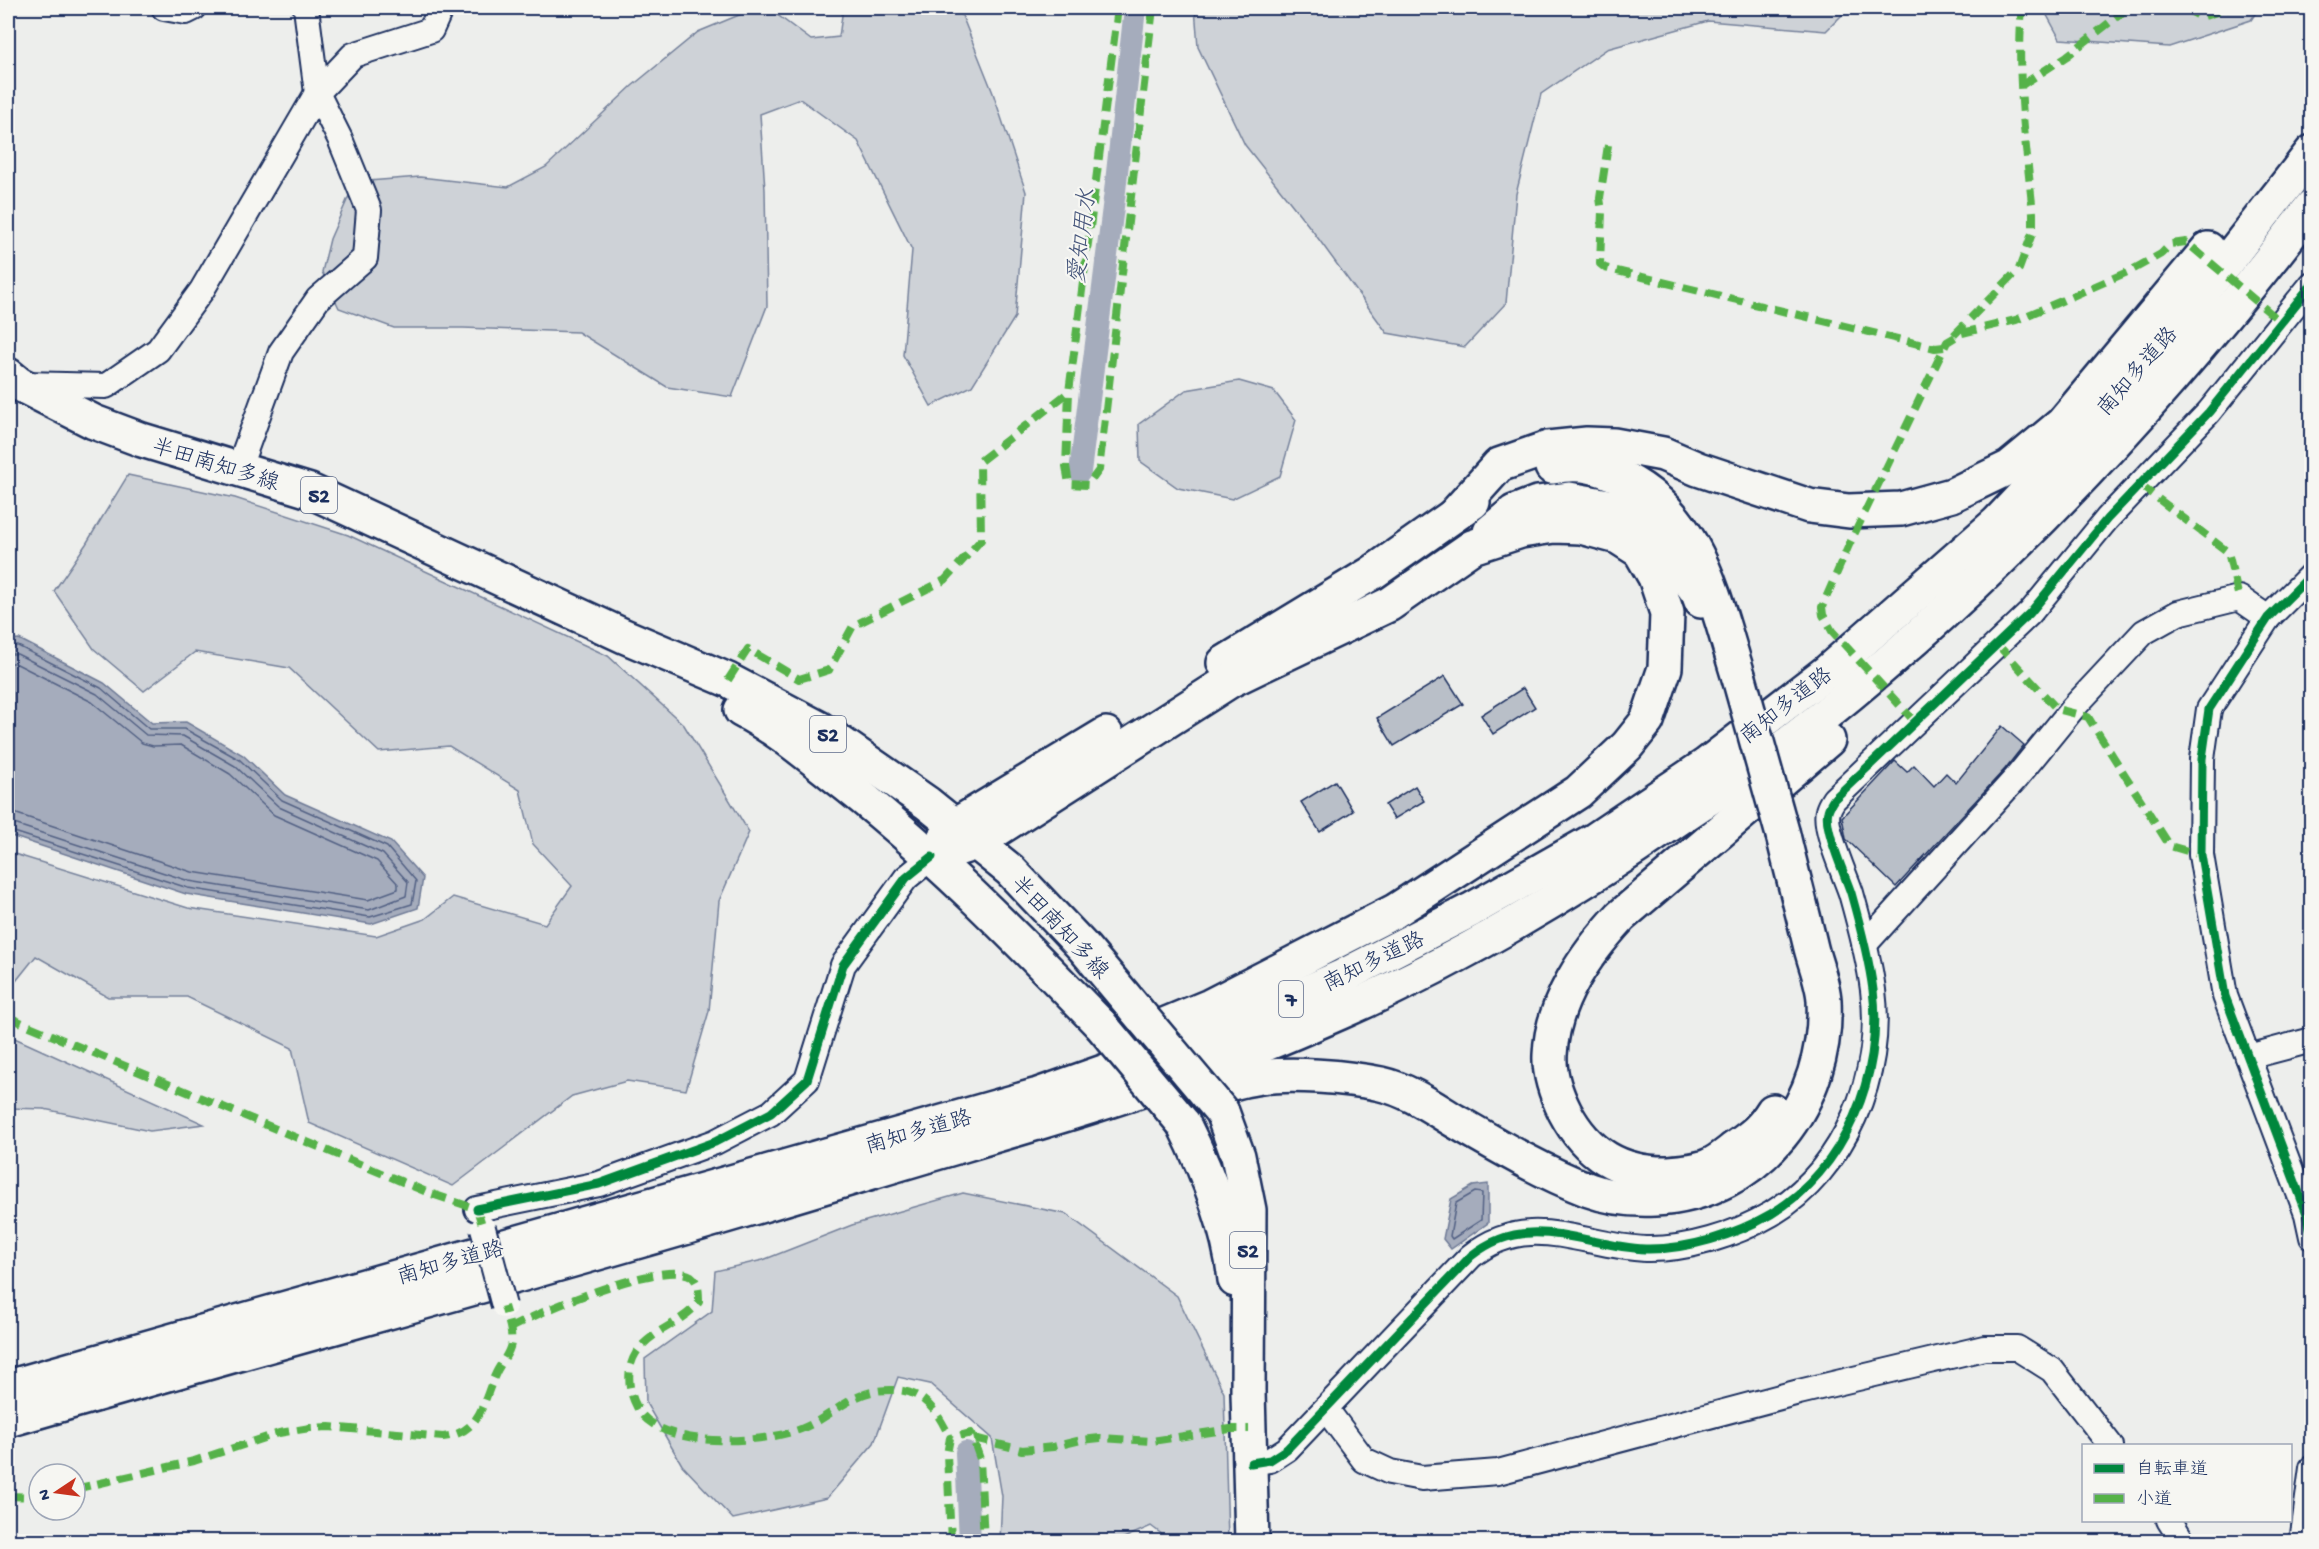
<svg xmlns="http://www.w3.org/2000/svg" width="2319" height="1549" viewBox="0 0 2319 1549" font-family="'Gochi Hand','Klee One',sans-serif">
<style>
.green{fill:#ced2d7;stroke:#74809a;stroke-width:1.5}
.water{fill:#a5acbc;stroke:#6e7a96;stroke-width:1.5}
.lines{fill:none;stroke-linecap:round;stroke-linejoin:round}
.shore{stroke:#526184;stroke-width:1.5}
.canal{stroke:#a5acbc;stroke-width:22}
.building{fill:#b9bfc8;stroke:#1b2f5e;stroke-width:1.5}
.street-casing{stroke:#1b2f5e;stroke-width:28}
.primary-casing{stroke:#1b2f5e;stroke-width:38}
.highway-casing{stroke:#1b2f5e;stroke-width:38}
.street{stroke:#f6f6f2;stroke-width:24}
.primary{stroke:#f6f6f2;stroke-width:33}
.highway{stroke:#f6f6f2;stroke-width:33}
.street-bridge-casing{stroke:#1b2f5e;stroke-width:28;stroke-linecap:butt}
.primary-bridge-casing{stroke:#1b2f5e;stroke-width:38;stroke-linecap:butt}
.highway-bridge-casing{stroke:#1b2f5e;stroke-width:38;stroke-linecap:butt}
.street-bridge{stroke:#f6f6f2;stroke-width:24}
.primary-bridge{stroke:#f6f6f2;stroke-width:33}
.highway-bridge{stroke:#f6f6f2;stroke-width:33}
.quiet{stroke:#55b248;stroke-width:8;stroke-dasharray:15 8;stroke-linecap:butt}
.cycleway-casing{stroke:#f6f6f2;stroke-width:13}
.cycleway{stroke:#00873e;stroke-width:9}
.labels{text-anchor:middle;stroke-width:4.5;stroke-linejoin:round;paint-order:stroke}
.shield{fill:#f6f6f2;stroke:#5d6b8a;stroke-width:1.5}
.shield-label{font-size:21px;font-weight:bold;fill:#1b2f5e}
.street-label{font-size:22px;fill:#1b2f5e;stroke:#f6f6f2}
.water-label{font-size:24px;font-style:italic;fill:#44547a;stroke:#f6f6f2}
</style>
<rect width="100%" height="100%" fill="#edeeec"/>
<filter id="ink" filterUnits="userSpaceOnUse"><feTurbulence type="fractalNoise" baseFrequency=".0167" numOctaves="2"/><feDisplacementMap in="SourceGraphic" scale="12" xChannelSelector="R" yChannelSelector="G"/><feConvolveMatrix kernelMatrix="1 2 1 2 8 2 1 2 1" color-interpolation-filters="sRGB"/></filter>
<g filter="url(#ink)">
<g class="green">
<path d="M756,8H768L811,40L839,37L843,8H959L993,93L1026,192L1015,317L972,386L931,406L903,355L912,250L858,141L800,99L760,114L765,190L767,306L732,397L667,387L578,332L463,328H394L339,308L322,272L330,239L355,182L420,177L508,187L546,167L632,86L698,32Z"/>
<path d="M1195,8H1849L1826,31L1708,21L1607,49L1541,94L1516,194L1506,303L1465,347L1387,333L1312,230L1245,145L1198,47Z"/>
<path d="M2043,8H2259L2251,20L2169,47L2060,39Z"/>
<path d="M1239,381L1274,391L1296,420L1280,476L1232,499L1178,488L1140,461L1139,424L1186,390Z"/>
<path d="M128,475L235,498L348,535L608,656L684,725L749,832L719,901L709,1011L686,1090L627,1081L572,1096L453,1186L309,1123L292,1048L187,997H108L36,956L16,981L8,983V852L188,908L376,936L425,919L453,897L545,924L572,886L533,844L520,790L449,746L379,752L289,668L195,652L144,691L94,649L54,591L86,544Z"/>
<path d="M8,1035L204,1124L150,1131L44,1109L8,1108Z"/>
<path d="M963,1193L1066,1214L1177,1296L1224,1393L1228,1541H1171L1151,1526L1117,1541H1000L1002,1496L992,1438L930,1384L898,1377L874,1443L827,1498L733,1519L682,1465L646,1403L645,1359L712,1311L715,1271L763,1260L852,1225Z"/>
</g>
<g class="water">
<path d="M19,639L104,683L152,723L186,722L243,755L285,795L391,842L423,878L418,908L371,924L186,894L8,835V640Z"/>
<path d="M1488,1184V1223L1451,1249L1443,1239L1451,1199L1473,1186Z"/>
</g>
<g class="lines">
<g class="shore">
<path d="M8,646H18L101,688L149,729H185L240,760L282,800L387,847L416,881L412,904L370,917L188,888L8,830"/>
<path d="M8,654H17L97,694L146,735L183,736L235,766L279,807L383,854L408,882L406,896L369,910L189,881L8,822"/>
<path d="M8,663H15L92,702L142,743L153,746L181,745L230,774L274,815L377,861L398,884V889L368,900L192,872L17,814L8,813"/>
<path d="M1475,1192L1482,1193L1481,1220L1452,1239L1450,1236L1456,1203Z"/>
</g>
<g class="canal">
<path d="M1080,472L1115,191L1135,8"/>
<path d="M966,1452L970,1542"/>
</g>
</g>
<g class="building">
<path d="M1445,676L1463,704L1394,746L1377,718Z"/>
<path d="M1523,688L1535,707L1493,734L1481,715Z"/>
<path d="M2002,726L2024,745L2005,769L1896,887L1846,839L1842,817L1895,761L1907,772L1914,765L1934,786L1946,773L1956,783Z"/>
<path d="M1335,781L1353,811L1320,832L1301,802Z"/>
<path d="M1415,786L1424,801L1394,819L1385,805Z"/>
</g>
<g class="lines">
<g class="street-casing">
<g id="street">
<path d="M164,8L186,12L194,8"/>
<path d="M24,384L106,386L158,350L202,290L317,93L353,55L431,30L441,8"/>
<path d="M238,470L281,352L318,299L365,258L369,210L340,139L317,93L306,8"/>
<path d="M2312,574L2268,618L2209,709L2202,759L2201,855L2225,996L2307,1214L2312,1237"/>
<path d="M1865,944L2016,778L2073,708L2144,632L2178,613L2239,598L2268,618"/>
<path d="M2248,1057L2312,1040"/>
<path d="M477,1209L599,1184L715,1142L771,1113L807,1080L843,965L906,878L932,857"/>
<path d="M1326,1409L1364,1460L1390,1472L1422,1478L1498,1472L1799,1392L1984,1348H2017L2052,1370L2111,1446"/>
<path d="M1251,1463L1270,1460L1287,1449L1471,1256C1528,1210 1582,1246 1645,1249C1687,1250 1735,1235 1771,1214C1845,1169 1884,1075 1873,990C1869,958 1860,925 1851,893C1845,875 1823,827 1828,811C1829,807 1832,802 1834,799L2030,613L2107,519L2209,412L2312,284"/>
<path d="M2169,1520L2183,1542"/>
<path d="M2302,1542L2312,1468"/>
</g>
</g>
<g class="primary-casing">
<g id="primary">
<path d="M8,375L19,384L94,422L142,440L310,491L624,636L728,680L819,728L927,803L1010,870L1084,948L1136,1010"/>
<path d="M741,710C774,727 802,750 831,773C929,848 1015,936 1101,1025"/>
<path d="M1222,1112L1238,1156L1249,1210L1248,1392L1252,1542"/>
<path d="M1183,1123C1207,1171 1229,1226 1235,1280"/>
</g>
</g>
<g class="highway-casing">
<g id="highway">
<path d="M1552,467C1577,462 1591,465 1614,474C1699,509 1714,599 1739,678"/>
<path d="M1454,515L1499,465L1548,448L1587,444L1614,445L1663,454L1698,469L1809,506L1849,511L1901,509L1952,495L2010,467L2062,424L2208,249"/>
<path d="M1490,532L1514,512L1537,503L1569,499L1625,509L1650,527L1698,593L1701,601"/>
<path d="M1224,663L1372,573L1473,502"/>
<path d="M932,857L976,843L1231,680L1390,604L1472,547L1521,531L1554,526L1581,527L1618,537L1640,551L1655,577L1667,613L1665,668L1647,721L1627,746L1578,792L1395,911L1210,1006L1128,1040"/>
<path d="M932,857L954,826L1106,734"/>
<path d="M1180,1097C1205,1091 1230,1082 1255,1078C1289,1072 1348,1077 1381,1084C1408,1090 1432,1107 1455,1121C1498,1146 1542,1172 1589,1190C1611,1198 1632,1200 1655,1199C1760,1194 1829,1102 1824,1000C1823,983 1815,964 1811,948C1802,910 1792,873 1783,835"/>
<path d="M1773,1111C1761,1130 1753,1135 1735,1148C1727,1154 1718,1162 1708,1166C1696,1171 1681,1172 1668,1173C1621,1174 1587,1154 1565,1112C1557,1096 1549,1074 1550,1055C1552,1001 1586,954 1621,916L1828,740"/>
<path d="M8,1387L1038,1095L1228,1028L1343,976L1471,910L1596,839L1706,765L1828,671L1997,523L2093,421L2184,316L2312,152"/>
<path d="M8,1420C295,1336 585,1260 872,1172C987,1137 1105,1106 1217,1063C1259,1048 1300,1030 1341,1012C1459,960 1573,892 1678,819C1715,794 1753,770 1789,743C1986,591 2161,404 2312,206"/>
</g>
</g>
<use href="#street" class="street"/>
<use href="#primary" class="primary"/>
<use href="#highway" class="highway"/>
<g class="street-bridge-casing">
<path id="street-bridge" d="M483,1228L504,1306"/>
</g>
<g class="primary-bridge-casing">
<g id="primary-bridge">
<path d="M1136,1010L1222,1112"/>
<path d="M1101,1025L1183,1123"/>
</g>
</g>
<g class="highway-bridge-casing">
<path id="highway-bridge" d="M1739,678L1783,835"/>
</g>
<use href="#street-bridge" class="street-bridge"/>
<use href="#primary-bridge" class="primary-bridge"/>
<use href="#highway-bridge" class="highway-bridge"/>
<g class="quiet">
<path d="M1118,8L1069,392L1066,466L1069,484L1088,485L1099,470L1153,8"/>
<path d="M2184,8L2201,17L2229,8"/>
<path d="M2022,85L2067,56L2128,8"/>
<path d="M1608,145L1600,198L1602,211L1600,264L1605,268L1935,348L1944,347"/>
<path d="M1954,335L2019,269L2033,231V213C2026,146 2016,75 2022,8"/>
<path d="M2140,485L2228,552L2239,598"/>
<path d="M1997,644L2057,709L2088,717L2170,846L2201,855"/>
<path d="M728,680L748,649L799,679L829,670L853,626L945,580L981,540L980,461L1069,392"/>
<path d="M1915,722L1832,631L1823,615L1822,607L1849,545L1947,342L1962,333L2016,320L2052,305L2132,270L2161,254L2171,244L2186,242L2282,323"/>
<path d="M8,1017L429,1193L477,1209L483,1228"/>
<path d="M510,1328C539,1312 662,1259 691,1276C699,1282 699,1292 699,1302C682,1324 652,1329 636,1353C626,1369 628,1389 636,1405C656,1451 762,1444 801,1429C837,1415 851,1388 895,1390C925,1391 939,1414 950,1438"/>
<path d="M974,1440L978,1439L1022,1450L1053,1447L1081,1440L1100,1438L1152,1441L1230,1429H1249"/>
<path d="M75,1489L194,1461L279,1433L310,1428L329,1427L443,1437C481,1433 482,1403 496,1373C500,1364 510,1353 511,1343C513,1332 507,1317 504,1306"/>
<path d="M8,1496L39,1497"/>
<path d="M951,1542L947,1454L950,1438L971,1433L980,1459L984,1542"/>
</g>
<g class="cycleway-casing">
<g id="cycleway">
<path d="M2312,574L2268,618L2209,709L2202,759L2201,855L2225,996L2307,1214L2312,1237"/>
<path d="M477,1209L599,1184L715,1142L771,1113L807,1080L843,965L906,878L932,857"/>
<path d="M1251,1463L1270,1460L1287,1449L1471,1256C1528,1210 1582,1246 1645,1249C1687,1250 1735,1235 1771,1214C1845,1169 1884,1075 1873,990C1869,958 1860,925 1851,893C1845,875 1823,827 1828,811C1829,807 1832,802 1834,799L2030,613L2107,519L2209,412L2312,284"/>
</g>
</g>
<use href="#cycleway" class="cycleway"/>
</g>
</g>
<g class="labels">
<g class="shield">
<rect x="301" y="477" width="36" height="36" rx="4.5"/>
<rect x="810" y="716" width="36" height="36" rx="4.5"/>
<rect x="1279" y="981" width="24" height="36" rx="4.5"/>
<rect x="1230" y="1232" width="36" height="36" rx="4.5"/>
</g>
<g class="shield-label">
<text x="319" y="502">52</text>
<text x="828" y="741">52</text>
<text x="1291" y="1006">7</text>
<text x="1248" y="1257">52</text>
</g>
<g class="street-label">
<text transform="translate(2136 370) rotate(-49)" y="8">南知多道路</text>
<text transform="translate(216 463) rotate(17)" y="8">半田南知多線</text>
<text transform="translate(1785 704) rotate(-38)" y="8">南知多道路</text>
<text transform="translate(1061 926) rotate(47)" y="8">半田南知多線</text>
<text transform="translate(1373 960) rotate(-26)" y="8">南知多道路</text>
<text transform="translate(918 1130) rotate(-16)" y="8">南知多道路</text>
<text transform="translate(450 1261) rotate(-16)" y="8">南知多道路</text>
</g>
<g class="water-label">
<text transform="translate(1081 236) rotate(-83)" y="8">愛知用水</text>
</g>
</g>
<rect width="2319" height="1549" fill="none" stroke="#f6f6f2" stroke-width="30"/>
<rect x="15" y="15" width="2289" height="1519" fill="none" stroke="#1b2f5e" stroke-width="2" filter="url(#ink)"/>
<rect x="2082" y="1444" width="210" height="78" fill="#f6f6f2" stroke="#9ea6b7" stroke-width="1.5"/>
<rect x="2094" y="1464" width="30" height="9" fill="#00873e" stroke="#9ea6b7" stroke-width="1.5"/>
<text x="2136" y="1474" font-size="18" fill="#1b2f5e">自転車道</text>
<rect x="2094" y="1494" width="30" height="9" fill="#55b248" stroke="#9ea6b7" stroke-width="1.5"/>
<text x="2136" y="1504" font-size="18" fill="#1b2f5e">小道</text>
<g transform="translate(57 1492) rotate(257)"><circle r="28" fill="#f6f6f2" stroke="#9ea6b7" stroke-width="1.5"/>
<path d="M0-4.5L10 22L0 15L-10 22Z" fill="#c8321e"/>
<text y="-9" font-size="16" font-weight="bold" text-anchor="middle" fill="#1b2f5e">N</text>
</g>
</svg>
